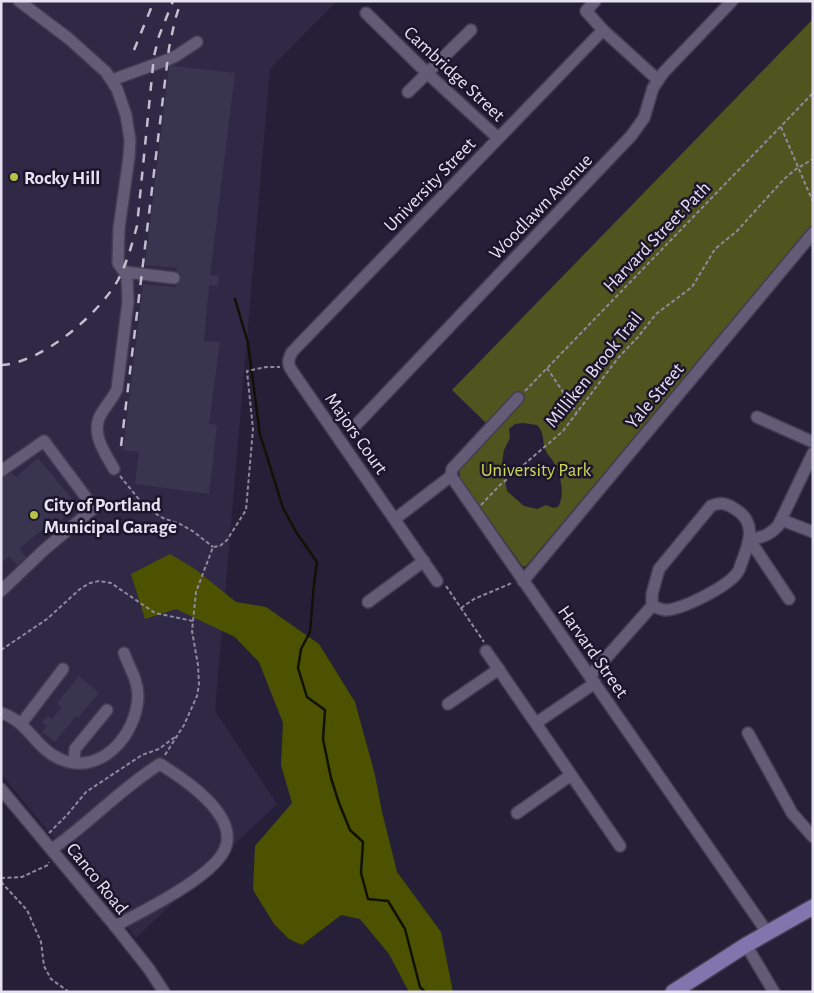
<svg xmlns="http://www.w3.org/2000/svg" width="814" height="993" viewBox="0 0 814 993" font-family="'Alegreya Sans',sans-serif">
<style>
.built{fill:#302946}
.green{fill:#4d5200}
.forest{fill:#50541e;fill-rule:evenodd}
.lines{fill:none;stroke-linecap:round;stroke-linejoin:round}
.stream{stroke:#101205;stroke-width:2.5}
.building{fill:#3a354e}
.minor-casing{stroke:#423d51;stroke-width:14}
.major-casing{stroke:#423d51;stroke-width:18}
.path{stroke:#8e8a9e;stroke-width:2;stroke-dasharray:4 2.5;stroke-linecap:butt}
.minor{stroke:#625c77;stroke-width:11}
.major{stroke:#8175ad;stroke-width:15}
.rail{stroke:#c1becf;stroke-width:2.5;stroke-dasharray:9 9;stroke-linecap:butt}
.poi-dot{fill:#b8c147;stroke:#1c162d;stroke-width:2}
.labels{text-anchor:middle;stroke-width:5;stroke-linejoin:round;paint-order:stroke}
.street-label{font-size:19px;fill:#e5e2f2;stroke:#1c162d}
.poi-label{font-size:19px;font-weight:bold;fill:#e5e2f2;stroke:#1c162d;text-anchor:start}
.park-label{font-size:19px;fill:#cfd952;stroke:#1c162d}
</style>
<rect width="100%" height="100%" fill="#252037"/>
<path class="built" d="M1,1H337L270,69L215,711L277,804L136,938L1,774Z"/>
<path class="green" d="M170,554L195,569L236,602L266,607L319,644L355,702L375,775L382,812L397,872L441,932L453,992H409L389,954L360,919L341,915L302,945L289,939L274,924L253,890L255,846L292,803L281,765L283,723L259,662L235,637L176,609L145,619L131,574Z"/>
<path class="forest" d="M813,19V224L527,565L523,567L460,479L459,470L524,400L517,391L486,423L452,390ZM523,423L537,425C546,435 541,440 546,451C547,454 551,458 553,461C560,473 566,494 558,507L553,508L546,505L537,509L524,506L507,491L502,463L504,450L510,438L509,429L515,424Z"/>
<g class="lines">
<path class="stream" d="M235,299L248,343L260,435L266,453L283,508L296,532L317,562L314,584L310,632L301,649L298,668L307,697L325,710L323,739L331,778L339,803L350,830L363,842L361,873L368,899L388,901L405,929L420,987L425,992"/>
</g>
<g class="building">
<path d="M172,66L235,73L210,275L219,276L218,286L209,285L204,341L220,342L209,424L217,425L209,494L135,484L139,452L123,450L143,284L175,287L181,279V275L177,271V268L145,265L169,67Z"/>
<path d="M38,458L78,506L53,527L50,523L19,549L26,557L17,565L9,556L1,563V479L12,473L16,477Z"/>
<path d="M79,676L99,693L78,718L76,716L55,742L42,732L47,726L42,722L48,716L52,719L62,707L57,703Z"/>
</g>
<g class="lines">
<g class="minor-casing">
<g id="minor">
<path d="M19,1L68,38L106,72L117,89L126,115L130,140L129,157L119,228L118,263L127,276L128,302L117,389C113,399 105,406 100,416C91,434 105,453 114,469"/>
<path d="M595,1L586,11L603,30L658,80"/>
<path d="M366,13L427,73L498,138"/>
<path d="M112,80L167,60L176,56L197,42"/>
<path d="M408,92L471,30"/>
<path d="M125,272L174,278"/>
<path d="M518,398L452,469L451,476L767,932"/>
<path d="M757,417L813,442"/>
<path d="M356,425L631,136L644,118L653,88L663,73L732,1"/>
<path d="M1,471L44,441L94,508L44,550L1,591"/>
<path d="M395,519L451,476"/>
<path d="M782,520L813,532"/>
<path d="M437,581L292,371C287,364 288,360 292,352L603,30"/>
<path d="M523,581L813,233"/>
<path d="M789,599L749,539C762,538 769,535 778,526L813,453"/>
<path d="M368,602L424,561"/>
<path d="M486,651L620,846"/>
<path d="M590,676L652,606V594L659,569L711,506C720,502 726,503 735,509C756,521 750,541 743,559C741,563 740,570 737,573C727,587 683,609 666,610C662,610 656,607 652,606"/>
<path d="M448,704L499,669"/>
<path d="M1,713C27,720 36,749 60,759C101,777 137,734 138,696C138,680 129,667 124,653"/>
<path d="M536,723L595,683"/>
<path d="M21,724L63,669"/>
<path d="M748,733L792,813L813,837"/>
<path d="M74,762L75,749L107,710"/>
<path d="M1,789L115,926L149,969L164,992"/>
<path d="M517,813L571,775"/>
<path d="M52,849C90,823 121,788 160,764C184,779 236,813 226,846C218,875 141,912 115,926"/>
<path d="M746,945L774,992"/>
</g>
</g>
<g class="major-casing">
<path id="major" d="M673,992L746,945L813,907"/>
</g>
<g class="path">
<path d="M781,127L813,202"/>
<path d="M547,368L577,413"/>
<path d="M525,391L813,93"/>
<path d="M120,476L146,508L163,518L180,524L194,532L213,547"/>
<path d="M481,505L499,486L563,431L618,358L638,337L656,314L692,287L715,249L737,231L784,179L796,169L813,159"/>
<path d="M446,586L484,642"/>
<path d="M461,608L474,599L512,583"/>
<path d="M1,650L47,619L80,589L90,583L99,581L111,583L155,613L193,621"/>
<path d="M165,755L184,725L197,696L199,684L198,665L192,631L196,592L213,547L220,546L227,540L246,510L253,429L247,371L266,367H280"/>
<path d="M49,833L67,815L86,792L142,755L159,749L175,737"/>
<path d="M1,878L22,877L48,865L49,862"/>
<path d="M1,882L27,910L41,942L44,966L51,979L69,992"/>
</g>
<use href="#minor" class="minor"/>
<use href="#major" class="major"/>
<g class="rail">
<path d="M134,50L154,1"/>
<path d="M1,365C42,363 98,315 118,280C127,263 132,244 137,226L154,56L159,36L173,1"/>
<path d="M121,446L169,48L175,20L181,1"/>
</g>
</g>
<g class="poi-dot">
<circle cx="14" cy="177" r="5"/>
<circle cx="34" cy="515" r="5"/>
</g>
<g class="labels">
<g class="street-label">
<text transform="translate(455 73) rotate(43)" y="7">Cambridge Street</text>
<text transform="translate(429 184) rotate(-46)" y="7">University Street</text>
<text transform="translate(540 206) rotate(-46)" y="7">Woodlawn Avenue</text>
<text transform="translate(656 236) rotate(-46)" y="7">Harvard Street Path</text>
<text transform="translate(593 369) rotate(-51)" y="7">Milliken Brook Trail</text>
<text transform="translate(654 395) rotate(-50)" y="7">Yale Street</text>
<text transform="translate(357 433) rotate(55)" y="7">Majors Court</text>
<text transform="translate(594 651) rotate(55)" y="7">Harvard Street</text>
<text transform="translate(98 878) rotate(51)" y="7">Canco Road</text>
</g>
<g class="poi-label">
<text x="24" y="184">Rocky Hill</text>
<text x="44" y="511">City of Portland<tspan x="44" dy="22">Municipal Garage</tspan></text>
</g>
<g class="park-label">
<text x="536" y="476">University Park</text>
</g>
</g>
<rect width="814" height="993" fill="none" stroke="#e5e2f2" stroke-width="5"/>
</svg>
